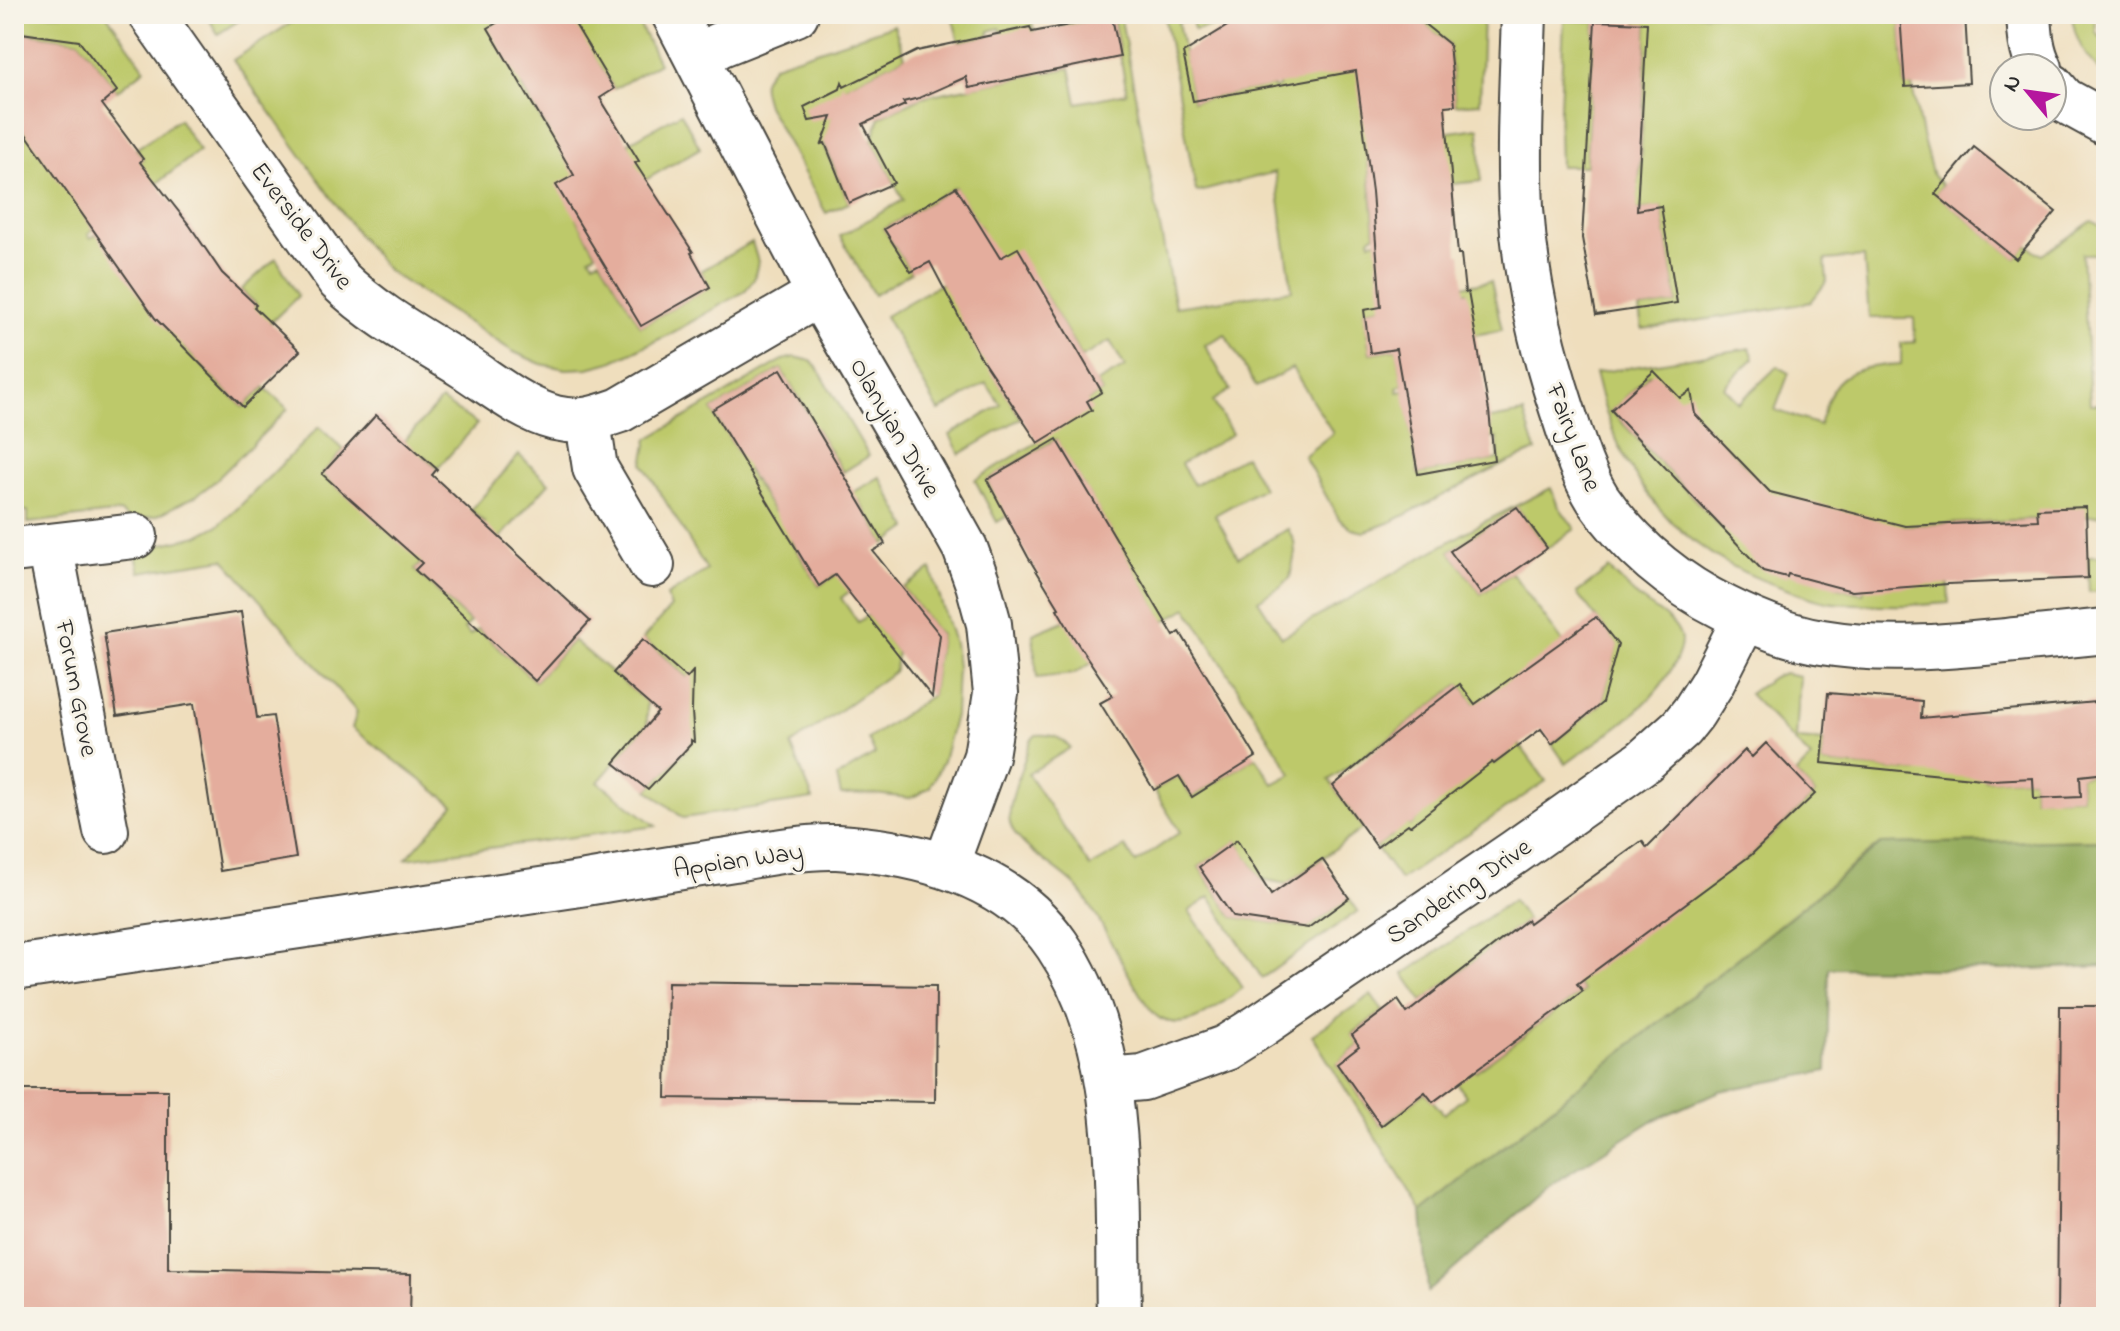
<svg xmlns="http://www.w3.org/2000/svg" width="2120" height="1331" viewBox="0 0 2120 1331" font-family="'Indie Flower',sans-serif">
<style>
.green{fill:#bdc96b;stroke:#747a4b;stroke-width:2;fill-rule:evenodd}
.forest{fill:#96ad5f;stroke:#606c45;stroke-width:2}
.building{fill:#e4ad9d}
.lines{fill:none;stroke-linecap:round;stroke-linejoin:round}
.street-casing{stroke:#484641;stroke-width:48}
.street{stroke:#fff;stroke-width:44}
.labels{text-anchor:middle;stroke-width:6;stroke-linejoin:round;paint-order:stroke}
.street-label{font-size:26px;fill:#2b2b2b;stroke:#f7f3e8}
</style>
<rect width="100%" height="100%" fill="#f7f3e8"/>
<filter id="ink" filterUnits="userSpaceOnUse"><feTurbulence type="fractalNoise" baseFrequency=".0125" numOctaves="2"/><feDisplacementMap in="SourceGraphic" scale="16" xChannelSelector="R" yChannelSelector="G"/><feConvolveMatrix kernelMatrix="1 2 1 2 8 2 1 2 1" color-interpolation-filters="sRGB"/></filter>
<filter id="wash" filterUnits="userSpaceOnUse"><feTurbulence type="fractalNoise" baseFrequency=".006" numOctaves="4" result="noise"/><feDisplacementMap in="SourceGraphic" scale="32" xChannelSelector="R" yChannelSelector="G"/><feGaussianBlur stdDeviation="1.8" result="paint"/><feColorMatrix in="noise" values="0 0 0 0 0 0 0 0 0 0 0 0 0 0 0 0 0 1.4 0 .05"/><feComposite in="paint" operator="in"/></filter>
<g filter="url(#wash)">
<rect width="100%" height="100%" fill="#efdebd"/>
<g class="green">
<path d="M14,14H106L145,69L117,91L79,41L27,33L14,45Z"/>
<path d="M206,14H249L218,34Z"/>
<path d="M305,14H512L489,29L569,14H634L659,63L614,89L588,48L522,87L548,131L570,117L596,162L577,219L596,253L590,257L594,262L600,259L641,326L709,287L701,271L752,242L758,262L754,279L745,291L670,334L611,362L588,368L566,369L541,364L514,352L388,271L362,240L233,60Z"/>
<path d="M985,14H1030L1043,73L1070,68L1077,103L1127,93L1113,17L1060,27L1058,14H1120L1175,307L1292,290L1275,172L1199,192L1196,191L1164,14H1218L1221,25L1194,30L1192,19L1178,22L1193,101L1271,86L1275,89L1278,88V84L1387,54L1407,138L1479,128L1481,181L1443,185L1367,150L1375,234L1370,238L1371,242L1376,241L1422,293L1491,281L1502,330L1468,336L1467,292L1364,310L1370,353L1397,349L1403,385L1397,387L1398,392L1405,391L1418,474L1499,459L1497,438L1484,439L1480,421L1524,413L1536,451L1502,465L1393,521L1364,532L1352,529L1339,519L1304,456L1333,433L1292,368L1256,387L1225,334L1205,345L1230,390L1213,401L1232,434L1181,464L1194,485L1245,456L1263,488L1215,515L1238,557L1288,529L1294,541L1295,553L1290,578L1280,587L1258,600L1282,637L1484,522L1551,488L1557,504L1575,529L1547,548L1517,507L1450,551L1481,594L1512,573L1568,649L1500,718L1546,781L1400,880L1376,847L1392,836L1401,813L1410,826L1486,754L1494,764L1510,752L1460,684L1392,736L1329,780L1363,828L1287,884L1261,879L1237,841L1199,867L1233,917L1308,928L1349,898L1358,911L1262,978L1210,897L1189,911L1243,988C1219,1004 1191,1033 1161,1019C1140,1009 1100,911 1076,886C1058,867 1017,848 1010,823C1006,806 1025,759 1031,740L1036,735C1051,734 1060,736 1070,748L1028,774L1090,867L1125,847L1136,863L1180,832L1154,790L1179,776L1192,797L1256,757L1273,784L1292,774L1187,608L1073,674L1037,678L1033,634L1064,621L1160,614L1056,439L987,480L998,498L1019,509L997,522L975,480L1038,442L1087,401L1102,392L1097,383L1125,367L1110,341L1082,357L1041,288L966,330L1021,418L960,454L950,435L1001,405L986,383L939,411L885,316L966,269L982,230L955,187L884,229L911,272L874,295L840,236L903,200L872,141L880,117L922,97L1036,74L1002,33L1000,28L989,31V36L959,42L952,16Z"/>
<path d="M1411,14H1483L1480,103L1455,105L1449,44Z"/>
<path d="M1636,14H1900L1905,86H1912L1922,136L1933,176L1942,185L1936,194L2016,258L2027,245L2042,255L2092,221L2103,228L2104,254H2082L2090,404H2106V515L1893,527L1948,584L1949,603C1918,606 1889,606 1858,604C1848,604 1837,604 1827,602C1812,599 1796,593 1781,587C1676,552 1619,479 1595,373L1750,348L1754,358L1724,387L1739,403L1778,366L1789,373L1775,410L1819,425C1823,413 1827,400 1833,389C1846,366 1878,366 1901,364V343L1915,342L1914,318H1869L1864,257L1825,260L1827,281L1811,302L1774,309L1642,329L1639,309L1677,303L1661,207L1635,210L1640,168L1647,24L1637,23ZM1650,374L1744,465L1763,491L1723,529L1611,411ZM1879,520L1863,594L1837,587L1839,578L1791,566Z"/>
<path d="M2072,14H2095L2096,33L2106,42V76C2086,60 2074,39 2072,14Z"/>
<path d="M1564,20L1595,21L1586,166H1560L1559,129Z"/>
<path d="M894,25L905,57L843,88L824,144L849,203L826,213L767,105C761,85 759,81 774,65Z"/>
<path d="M14,98L93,229L88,234L91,238L97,234L208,322L184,347L243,407L264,387L288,409L214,482L196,496L156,516L132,521L120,512L28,523V511H22L14,460V137L25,129Z"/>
<path d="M681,113L700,148L640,183L628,143Z"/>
<path d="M179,119L199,151L152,187L136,165L143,159L136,149Z"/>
<path d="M276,258L298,296L265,328L249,312L256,304L241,290Z"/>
<path d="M795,357L811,361L817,367L869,456L843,472L816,428L747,470L773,511L807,519L880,477L908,528L885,544L859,500L791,541L819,586L846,568L858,585L841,598L858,622L868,615L897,652L895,671L791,745L813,799L683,818L648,790L691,744L690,680L643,639L671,607L667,596L707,570L643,464L648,439L783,360ZM781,369L808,413L739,454L712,410Z"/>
<path d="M441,400L477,424L438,468L424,456L416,464L398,448Z"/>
<path d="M319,427L344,450L322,474L351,499L441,542L415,570L470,622L464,629L470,635L478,629L535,681L573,640L647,702V725L598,782L656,826L406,859L454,805L352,728L357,712L224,559L140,572L135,550L198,536L219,525L239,507Z"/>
<path d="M519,455L549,483L494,545L478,531L485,523L471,510Z"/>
<path d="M2087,556H2106V591L2089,592Z"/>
<path d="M931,569L954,643L957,667L955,715L943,761L930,787L918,795L909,798L875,794L841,795L837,777L875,754L868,739L932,695L940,635L903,588Z"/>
<path d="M1609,569C1619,579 1629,589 1640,599C1652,608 1675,620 1680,636C1683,643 1679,653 1676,660C1655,707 1606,734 1566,764L1552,744L1602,703L1617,645L1577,593Z"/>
<path d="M1784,673L1800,676L1796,739L1824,741L1822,763L1916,772L1981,757L1984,780L2033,778L2034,798L2081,797L2080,776L2106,773V840L1880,844L1422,1212L1312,1035L1371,995L1383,1011L1352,1034L1359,1045L1337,1064L1381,1126L1425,1092L1444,1114L1466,1096L1435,1052L1451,1039L1476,1071L1583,991L1566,970L1748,858L1815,794L1796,774L1811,758L1749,694L1773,677Z"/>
<path d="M1513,900L1527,920L1423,1001L1404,974Z"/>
</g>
<path class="forest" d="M2106,840V966L2002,970L1829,968L1827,1071L1720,1091L1652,1121L1549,1186L1428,1292L1422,1212L1881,844Z"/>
<g id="blocks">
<g class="building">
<path d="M512,14H569L614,89L600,98L639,161L635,163L693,252L691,253L710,287L641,326L556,185L574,175L488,28Z"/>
<path d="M1271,14H1412L1449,44L1455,105L1445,106L1458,254H1461L1465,293L1468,292L1489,411L1494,460L1418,474L1396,349L1370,353L1364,310L1381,307L1372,192L1356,71L1193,101L1183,53L1234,22Z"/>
<path d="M1900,14H1965L1969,83L1905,87Z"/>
<path d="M1112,17L1120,57L969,88L966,77L919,98L903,102L905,105L863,124L894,183L849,203L825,143L822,144L832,117L809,121L804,107L840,89L842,82L844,87L917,51L1030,27L1032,32Z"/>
<path d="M1595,21L1647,23L1637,210L1661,206L1677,303L1596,315L1582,238Z"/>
<path d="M14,32L79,41L117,91L102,104L143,159L140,162L190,226L222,273L256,305L254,307L300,351L243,407L155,318L14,117Z"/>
<path d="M1974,147L2056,212L2016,259L1935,194Z"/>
<path d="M956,187L1000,258L1018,248L1102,392L1087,401L1092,410L1038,443L978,353L930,262L911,272L884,229Z"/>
<path d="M781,369L885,544L873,551L940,635L932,697L835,575L819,586L712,410Z"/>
<path d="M1654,371L1680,398L1691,391L1695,414L1770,492L1905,526L2038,520L2037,509L2086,507L2088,578L1948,584L1852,591L1788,574L1787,577L1763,571L1611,410Z"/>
<path d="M376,415L437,469L432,475L590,621L535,681L415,570L422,563L322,474Z"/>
<path d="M1057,439L1174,636L1180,632L1256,757L1192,797L1179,776L1154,790L1100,703L1113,696L1074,638L1057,609L1059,608L1028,557L987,480Z"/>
<path d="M1517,507L1547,548L1545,550L1481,594L1450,551Z"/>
<path d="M241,612L257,718L273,716L296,858L220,871L194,704L117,716L104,633Z"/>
<path d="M1596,617L1618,645L1602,703L1552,744L1541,729L1494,764L1492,762L1410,826L1408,824L1377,847L1333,786L1391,737L1460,684L1475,704Z"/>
<path d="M643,639L687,678L693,671L692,711L694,742L691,740V744L648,790L614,763L658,712L613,673Z"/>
<path d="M1828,693L1922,701L1921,718L2106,701V773L2080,776L2081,797L2034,799L2033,778L1992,780L1822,763Z"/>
<path d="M1766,743L1815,794L1751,855L1577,984L1583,991L1433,1102L1425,1092L1381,1126L1337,1063L1359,1046L1352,1035L1398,1000L1407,1013L1527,920L1529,923L1642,841L1647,848L1745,750L1752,757Z"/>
<path d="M1237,840L1271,895L1322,859L1349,898L1308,928L1233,917L1199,867Z"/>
<path d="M668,982L936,986L935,1102L666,1098Z"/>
<path d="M2060,1006H2106V1317H2057Z"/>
<path d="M14,1090H168V1269L411,1274L410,1317H14Z"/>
</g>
</g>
</g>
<g filter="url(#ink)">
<use href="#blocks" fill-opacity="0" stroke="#484641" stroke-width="2"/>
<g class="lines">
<g class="street-casing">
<g id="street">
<path d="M151,14L339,280C376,316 422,340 465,367C493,385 523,410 555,418C581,424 597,418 620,410L819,294"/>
<path d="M674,14L819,294L908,446L965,548L978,584L989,624L996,693L986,756L946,865"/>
<path d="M1524,14C1522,79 1518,143 1521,208C1525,275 1541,345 1562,409C1572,439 1581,472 1598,499C1630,546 1675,583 1725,608C1755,623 1789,637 1822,642C1886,653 1952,646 2016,640C2046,637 2076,634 2106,631"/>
<path d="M2029,14C2030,33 2031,51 2040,68"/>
<path d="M698,58L719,45L796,14"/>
<path d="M2052,86L2064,100L2106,123"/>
<path d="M588,422L595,468L652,565"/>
<path d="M50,546L106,831"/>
<path d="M14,550L135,536"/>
<path d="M14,968C198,941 383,914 567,886C623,877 679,867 734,859C768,853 803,846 837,847C918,852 1008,873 1057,945C1128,1049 1116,1196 1119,1317"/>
<path d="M1109,1081L1143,1078L1225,1048L1260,1026L1515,852L1644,761L1681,728L1693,713L1712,683L1745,618"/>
</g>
</g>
<use href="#street" class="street"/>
</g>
</g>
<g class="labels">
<g class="street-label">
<text transform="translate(303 225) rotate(53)" y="9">Everside Drive</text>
<text transform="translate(896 427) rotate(60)" y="9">Olanyian Drive</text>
<text transform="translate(1575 437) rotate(69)" y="9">Fairy Lane</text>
<text transform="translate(78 688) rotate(79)" y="9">Forum Grove</text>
<text transform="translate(738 859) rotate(-8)" y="9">Appian Way</text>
<text transform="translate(1458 890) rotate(-34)" y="9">Sandering Drive</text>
</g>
</g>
<rect width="2120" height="1331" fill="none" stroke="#f7f3e8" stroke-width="48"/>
<g transform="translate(2028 92) rotate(299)"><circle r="38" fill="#f7f3e8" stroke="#a5a39c" stroke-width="2"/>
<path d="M0-6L14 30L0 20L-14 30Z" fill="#b5179e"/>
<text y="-12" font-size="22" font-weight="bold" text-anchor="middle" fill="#2b2b2b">N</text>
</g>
</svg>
